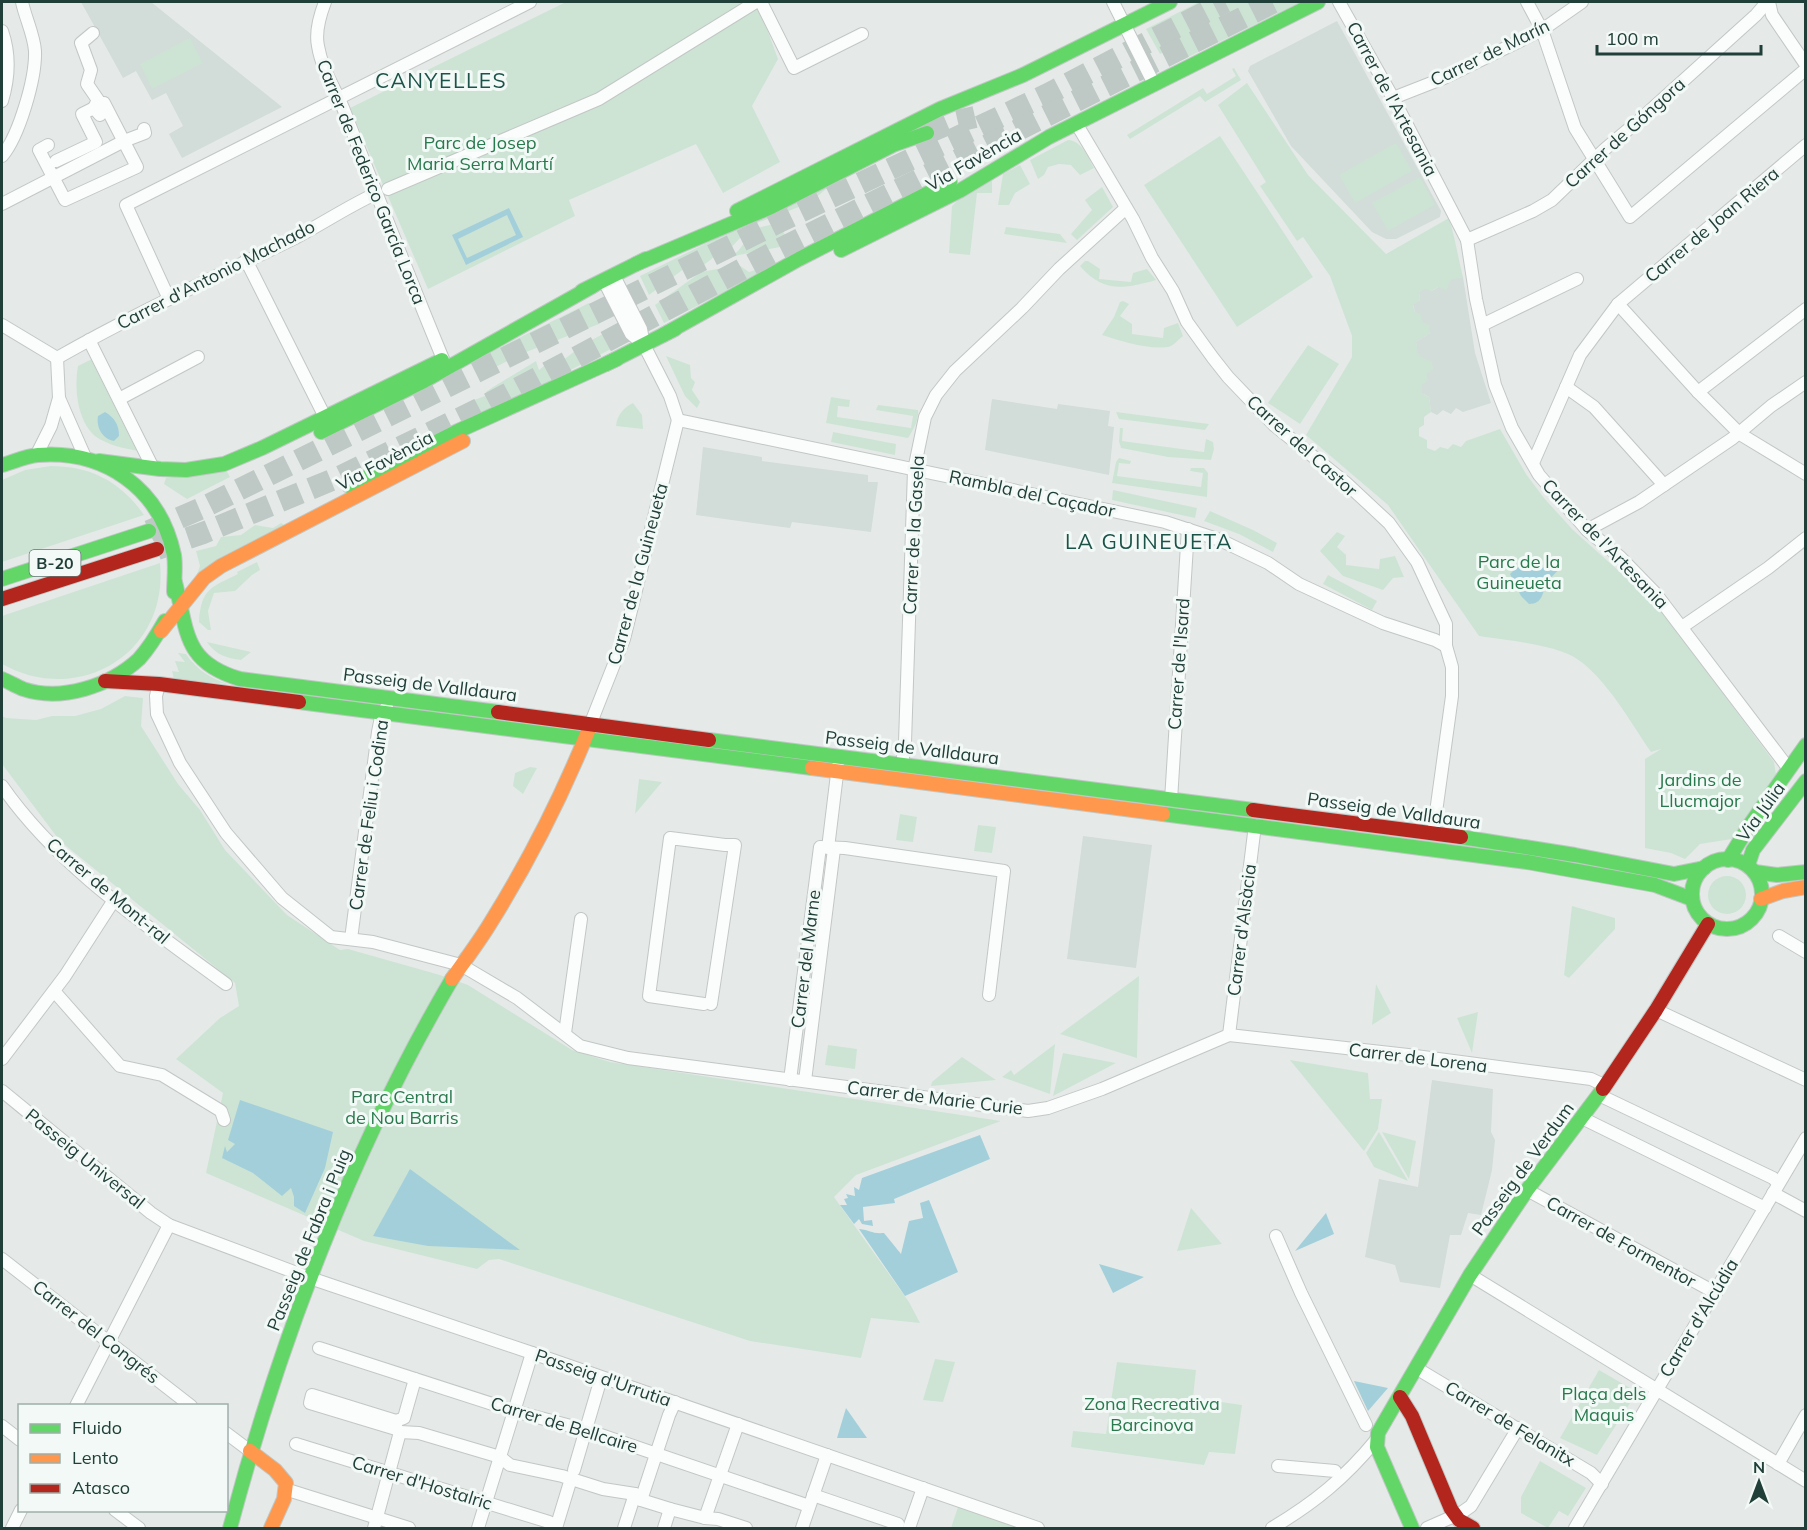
<svg xmlns="http://www.w3.org/2000/svg" width="1807" height="1530" viewBox="0 0 1807 1530" font-family="Mulish,sans-serif">
<style>
.built{fill:#d2dcd8}
.green{fill:#cde4d5}
.water{fill:#a3cfdb;fill-rule:evenodd}
.lines{fill:none;stroke-linecap:round;stroke-linejoin:round}
.highway-tunnel{stroke:#bec8c5;stroke-width:22;stroke-dasharray:22 11;stroke-linecap:butt}
.street-casing{stroke:#c2c7c5;stroke-width:14}
.fast-casing{stroke:#c0c8c5;stroke-width:16}
.slow-casing{stroke:#c0c8c5;stroke-width:16}
.jam-casing{stroke:#c0c8c5;stroke-width:16}
.street{stroke:#fbfcfc;stroke-width:12}
.fast{stroke:#63d668;stroke-width:14}
.slow{stroke:#ff974d;stroke-width:14}
.jam{stroke:#b3261e;stroke-width:14}
.labels{text-anchor:middle;stroke-width:6;stroke-linejoin:round;paint-order:stroke}
.shield{fill:#f3f9f6;stroke:#607772;stroke-width:1.5}
.shield-label{font-size:16px;font-weight:bold;fill:#213f39}
.street-label{font-size:18px;fill:#213f39;stroke:#f3f9f6}
.park-label{font-size:18px;fill:#28794d;stroke:#f3f9f6}
.quarter-label{font-size:21px;letter-spacing:1.5px;fill:#1b5349;stroke:#f3f9f6}
</style>
<rect width="100%" height="100%" fill="#e5eae8"/>
<g class="built">
<path d="M81,2H151L282,107L182,158L169,134L183,126L166,93L152,100L136,71L123,78Z"/>
<path d="M1337,21L1441,211L1440,217L1396,239H1386L1372,232L1291,146L1248,71L1250,66Z"/>
<path d="M1463,277L1475,353L1491,403L1463,412L1456,408L1451,414L1443,410L1437,415L1431,412L1429,397L1422,393L1416,342L1430,333L1415,312L1413,304L1420,300L1419,292L1425,288L1432,291L1451,279Z"/>
<path d="M992,399L1057,409L1058,404L1110,411L1108,426L1114,427L1109,475L985,450Z"/>
<path d="M703,447L762,457V461L868,475V482H878L871,532L792,522L790,528L696,515Z"/>
<path d="M1083,836L1152,845L1136,968L1067,959Z"/>
<path d="M1432,1080L1493,1089L1491,1132L1495,1140L1492,1170L1481,1215L1468,1213L1461,1235H1450L1440,1288L1400,1282L1395,1265L1365,1257L1379,1179L1418,1187Z"/>
</g>
<g class="green">
<path d="M566,2H757L778,59L752,106L780,162L723,193L696,144L569,200L575,216L428,289L350,108Z"/>
<path d="M1199,2H1301L1180,61L1173,48L1160,54L1146,29Z"/>
<path d="M190,38L203,63L152,89L140,64Z"/>
<path d="M1234,68L1241,80L1205,102L1200,96L1130,139L1127,135L1203,88L1207,94L1236,76L1232,69Z"/>
<path d="M1247,83L1308,175L1386,254L1449,218C1455,238 1458,257 1463,277L1451,280L1446,290L1438,287L1432,291L1425,289L1419,292L1420,300L1413,305L1415,312L1421,314L1422,322L1429,325L1430,333L1416,342L1419,356L1432,362L1433,369L1427,374L1428,381L1422,385V393L1429,397L1431,412L1424,417V425L1419,428V436L1427,440V448L1435,451L1440,447L1448,449L1453,444L1461,447L1466,441L1500,429L1526,474L1544,498L1573,530L1658,606L1774,762L1776,775L1732,839L1700,844L1685,859L1671,853L1645,848V759L1661,749L1651,752C1631,723 1606,678 1577,659C1556,645 1506,640 1479,636L1388,505L1306,435L1352,357V336L1330,276L1303,237L1297,241L1260,186L1266,182L1218,105Z"/>
<path d="M1220,136L1313,277L1237,327L1144,185Z"/>
<path d="M1068,140C1082,141 1088,157 1094,168L1080,175L1071,165L1059,164L1048,167L1044,175L1038,179L1030,160Z"/>
<path d="M1396,143L1412,171L1355,203L1339,175Z"/>
<path d="M895,150L825,190L809,203L752,225L729,250L714,257L695,272L689,265L649,295L640,276Z"/>
<path d="M1020,165L1030,184L1015,193L1009,205H998L1003,174Z"/>
<path d="M1420,177L1435,205L1388,231L1372,203Z"/>
<path d="M992,180V193H977L970,255L949,253L952,206L961,197Z"/>
<path d="M1102,187L1113,207L1077,240L1071,234L1092,210L1085,200Z"/>
<path d="M779,223L790,245L724,258L737,252L757,228Z"/>
<path d="M1006,227L1060,234L1067,243L1004,234Z"/>
<path d="M790,258L664,323L655,305L701,272L739,265L749,272Z"/>
<path d="M1085,261H1088L1100,269L1099,279L1131,282L1133,273L1147,269L1156,280C1124,289 1103,293 1080,266Z"/>
<path d="M1123,301L1129,304L1120,316L1132,324V334L1163,338L1164,328L1178,323L1183,336C1178,340 1173,346 1168,347C1148,350 1121,341 1102,335L1114,317L1120,302Z"/>
<path d="M589,303L599,324L521,354L482,374L476,359Z"/>
<path d="M603,334L611,349L482,416L474,400L485,396L486,392L493,387L536,361L539,370L557,355L562,361L584,344Z"/>
<path d="M1308,345L1339,364L1300,424L1268,403Z"/>
<path d="M666,356L690,365L691,378L695,382L692,390L700,402L697,408L685,396Z"/>
<path d="M92,359L140,451C125,449 107,445 95,436C77,421 74,387 78,366Z"/>
<path d="M831,397L850,400L849,407L838,406L837,417L911,428L913,416L876,410L878,405L918,410C919,420 913,430 908,438L826,423Z"/>
<path d="M633,403L642,415L643,429L616,426C617,415 624,407 633,403Z"/>
<path d="M1116,412L1209,424L1205,430L1119,419Z"/>
<path d="M1120,428H1123L1122,441L1204,452L1206,439L1213,442L1214,449L1211,460L1168,457L1121,448L1119,441Z"/>
<path d="M833,432L896,444L895,455L831,442Z"/>
<path d="M1119,458L1131,461L1130,464L1119,463L1117,476L1201,487L1203,473L1190,471L1191,468H1204L1208,473L1207,497L1112,483L1116,462Z"/>
<path d="M51,466C91,466 121,482 144,515L2,562V480L25,470Z"/>
<path d="M226,470L230,477L187,499L164,484L166,478Z"/>
<path d="M1113,490L1197,508L1195,518L1112,500Z"/>
<path d="M1210,511L1253,530L1277,543L1273,552L1239,534L1204,521Z"/>
<path d="M281,523L283,524V528L194,582L200,566L196,551L216,546L221,537L241,535L255,525L273,528Z"/>
<path d="M1337,532L1345,536L1337,547L1346,555V565L1379,569L1380,559L1395,556L1404,577L1393,578L1383,590L1343,576L1320,551Z"/>
<path d="M257,562L260,570L252,575L235,591L214,593L208,611L211,630H208L199,622C201,587 213,587 238,574L237,572Z"/>
<path d="M160,563C169,653 79,707 2,664V616Z"/>
<path d="M1328,575L1377,601L1372,610L1323,584Z"/>
<path d="M207,642L251,652L241,660C226,658 216,655 207,642Z"/>
<path d="M178,653L186,654C197,670 210,678 228,684L174,679L172,671L179,672L175,661L185,662Z"/>
<path d="M125,696L143,698L141,726L178,784L200,810L225,850L287,915L340,950L348,949L440,975L468,985L572,1050L610,1062L1001,1121L856,1175L834,1197L909,1302L920,1323L871,1318L861,1358L750,1341L499,1259L489,1260L477,1269L364,1241L206,1173L223,1093L176,1059L220,1018L239,1006L235,983L60,841L2,764V716L6,718L36,720L52,716H75L101,709Z"/>
<path d="M530,767L537,768L523,794L513,786L515,773Z"/>
<path d="M639,779L662,782L635,814Z"/>
<path d="M900,814L917,817L913,842L896,840Z"/>
<path d="M978,825L996,827L992,853L974,851Z"/>
<circle cx="1727" cy="895" r="19"/>
<path d="M1572,906L1615,918V929L1569,978L1564,975Z"/>
<path d="M1139,976L1137,1058L1060,1034Z"/>
<path d="M1376,984L1391,1013L1372,1025Z"/>
<path d="M1478,1012L1472,1053L1457,1018Z"/>
<path d="M1055,1044L1050,1094L1002,1077L1011,1070L1014,1075Z"/>
<path d="M828,1045L857,1049L855,1069L825,1065Z"/>
<path d="M1063,1053L1116,1063L1053,1096Z"/>
<path d="M962,1057L996,1080L931,1086L932,1082Z"/>
<path d="M1290,1060L1368,1073L1370,1099H1382L1378,1129L1364,1151Z"/>
<path d="M1379,1132L1408,1181L1374,1167L1366,1153Z"/>
<path d="M1382,1132L1416,1141L1409,1179Z"/>
<path d="M1191,1208L1222,1244L1177,1251Z"/>
<path d="M935,1359L955,1362L943,1402L923,1400Z"/>
<path d="M1117,1362L1196,1370L1193,1398L1242,1405L1235,1454L1209,1452L1204,1465L1071,1447L1073,1431L1106,1434Z"/>
<path d="M1599,1370L1637,1392L1597,1455L1560,1438Z"/>
<path d="M1540,1461L1586,1488L1568,1516L1559,1511L1548,1528L1521,1513V1497Z"/>
<path d="M960,1501L1038,1528H951Z"/>
</g>
<g class="water">
<path d="M509,208L523,237L466,265L452,235ZM507,215L516,235L467,258L458,239Z"/>
<path d="M105,412C115,418 119,425 119,436L114,441C102,439 96,427 98,416Z"/>
<path d="M1552,565L1559,569C1556,573 1551,577 1548,581C1542,591 1544,604 1529,604L1521,596L1510,574L1517,567L1540,568Z"/>
<path d="M240,1100L333,1132L325,1168L305,1213L294,1206V1197L291,1188L282,1196L253,1173L222,1158L225,1146L227,1152L235,1144L228,1140Z"/>
<path d="M980,1135L990,1159L894,1199L895,1203L863,1207L864,1221L872,1220L873,1226L862,1224L859,1219L854,1224L840,1205H847L844,1199L848,1198L846,1194L855,1196L854,1187L859,1190L862,1178Z"/>
<path d="M410,1169L520,1250L428,1246L373,1236Z"/>
<path d="M929,1200L958,1272L905,1296L859,1229C871,1230 871,1234 884,1233L901,1254L909,1221L923,1218L920,1203Z"/>
<path d="M1326,1213L1334,1234L1295,1251Z"/>
<path d="M1099,1264L1144,1277L1113,1293Z"/>
<path d="M1354,1381L1388,1388L1368,1411Z"/>
<path d="M846,1408L867,1438H837Z"/>
</g>
<g class="lines">
<g class="highway-tunnel">
<path d="M927,133L953,122L975,117"/>
<path d="M149,531L200,509L779,222L1048,94L1225,2"/>
<path d="M157,549L203,533L339,477L479,409L780,249L1274,2"/>
</g>
<g class="street-casing">
<g id="street">
<path d="M325,2C320,15 315,32 318,46C322,71 337,91 345,113C377,195 409,277 443,359"/>
<path d="M761,2L794,68L862,34"/>
<path d="M1113,2L1154,84"/>
<path d="M1339,2L1393,98L1467,240L1476,299L1495,385L1512,428L1539,475L1587,530L1620,557L1656,594L1789,769"/>
<path d="M1527,2L1542,30L1575,128L1630,217L1806,69"/>
<path d="M1769,2L1772,15L1806,65"/>
<path d="M2,31C10,54 9,78 2,101"/>
<path d="M93,33L81,43L91,70L87,84L98,100L94,108L100,115"/>
<path d="M1393,98L1444,78L1542,30L1582,2"/>
<path d="M1076,123L1133,219L1152,258L1173,291L1187,322L1213,358L1228,377L1274,425L1346,483L1389,523L1417,562L1446,624V646L1452,667V696L1433,834"/>
<path d="M48,145L39,150L65,200L137,167L104,103L82,114L96,142L56,161"/>
<path d="M2,156C19,136 36,78 35,51C34,35 25,17 22,2"/>
<path d="M388,189L599,99L756,2"/>
<path d="M2,204L124,141L145,133L144,129"/>
<path d="M1467,240L1533,211L1552,200L1605,149L1643,117L1756,15L1767,2"/>
<path d="M246,260L325,417"/>
<path d="M614,276L641,329L644,345L670,396L678,420"/>
<path d="M604,281L631,334L644,345"/>
<path d="M169,299L126,205L530,2"/>
<path d="M1618,304L1698,392L1740,434L1806,474"/>
<path d="M2,325L57,358"/>
<path d="M1482,325L1577,279"/>
<path d="M89,340L153,468"/>
<path d="M57,358C134,314 215,277 295,238C322,224 347,207 375,194"/>
<path d="M1566,387L1594,407L1664,485"/>
<path d="M1698,392L1806,309"/>
<path d="M59,398L85,457"/>
<path d="M119,399L198,357"/>
<path d="M678,420L1165,522L1220,540L1268,563L1299,584L1383,623L1435,640L1446,646"/>
<path d="M37,454L51,426L59,398L57,358"/>
<path d="M1533,463L1580,355L1618,304L1806,145"/>
<path d="M1587,530L1639,502L1733,438L1771,406L1806,382"/>
<path d="M1682,627L1768,568L1806,538"/>
<path d="M159,684L156,696L157,714L180,763L226,833L282,898L331,937L373,942L461,965L517,998L580,1046L628,1058L1028,1111L1048,1108L1102,1089L1229,1035"/>
<path d="M590,725L624,639L678,420"/>
<path d="M902,765L905,742L914,470L925,417L936,395L955,371L1022,308L1059,269L1126,208"/>
<path d="M2,786C59,868 146,925 226,984"/>
<path d="M1171,800L1188,529"/>
<path d="M828,848L838,766"/>
<path d="M1779,936L1806,952"/>
<path d="M351,939L378,732L382,712L387,707"/>
<path d="M54,991L120,1066L162,1075L221,1111L224,1120"/>
<path d="M704,1004L649,996L670,838L725,845H735L711,1004"/>
<path d="M1656,1010L1806,1080"/>
<path d="M565,1033L581,919"/>
<path d="M1229,1035L1408,1055L1591,1079L1606,1086"/>
<path d="M1229,1035L1255,825"/>
<path d="M2,1059L65,976L114,900"/>
<path d="M790,1080L820,847L845,848L1004,871L989,995"/>
<path d="M805,1081L834,849"/>
<path d="M2,1091L151,1213L169,1225L310,1278L532,1353L1038,1528"/>
<path d="M1599,1095L1773,1178L1778,1183"/>
<path d="M1582,1118L1765,1208"/>
<path d="M1527,1190L1716,1293"/>
<path d="M1773,1193L1806,1211"/>
<path d="M1276,1236L1301,1293L1366,1425"/>
<path d="M2,1259L191,1406"/>
<path d="M1470,1275L1806,1481"/>
<path d="M319,1348L514,1411L586,1430L809,1506"/>
<path d="M1416,1368L1591,1473L1602,1484"/>
<path d="M76,1406L169,1225"/>
<path d="M2,1426L20,1440"/>
<path d="M396,1429L310,1403L312,1395L396,1421"/>
<path d="M400,1432L419,1433L500,1457L510,1465L562,1476L603,1489L635,1494L641,1500L670,1509L705,1518L718,1519L746,1528"/>
<path d="M226,1433L250,1451"/>
<path d="M296,1444L549,1522"/>
<path d="M1778,1464L1806,1415"/>
<path d="M1278,1466L1335,1471"/>
<path d="M574,1470L599,1385"/>
<path d="M288,1490L409,1528"/>
<path d="M813,1495L898,1524"/>
<path d="M641,1500L669,1415L675,1402"/>
<path d="M115,1510L139,1528"/>
<path d="M705,1518L738,1424"/>
<path d="M12,1528L21,1510"/>
<path d="M374,1528L400,1432L396,1429V1421L404,1418L415,1379"/>
<path d="M478,1528L532,1353"/>
<path d="M556,1528L570,1482"/>
<path d="M624,1528L635,1494"/>
<path d="M664,1528L670,1509"/>
<path d="M802,1528L827,1455"/>
<path d="M909,1528L923,1488"/>
<path d="M1272,1528C1314,1503 1345,1478 1376,1440"/>
<path d="M1427,1528L1461,1513L1471,1506L1518,1428"/>
<path d="M1575,1528L1806,1138"/>
</g>
</g>
<g class="fast-casing">
<g id="fast">
<path d="M737,211L940,109L1023,75L1170,2"/>
<path d="M841,250L961,190L1049,137L1318,2"/>
<path d="M636,264L771,207L893,145L927,133"/>
<path d="M582,291L646,259"/>
<path d="M663,335L799,259L950,182"/>
<path d="M606,364L675,329"/>
<path d="M321,432L424,381L593,286"/>
<path d="M99,461L160,469L186,470L224,464L262,448L442,360"/>
<path d="M2,465C13,462 26,456 38,455C105,450 160,488 174,555C176,566 174,580 174,592"/>
<path d="M349,486L458,431L617,359"/>
<path d="M2,579L149,531"/>
<path d="M175,582C188,632 183,662 240,679L498,712"/>
<path d="M2,679C9,682 16,686 23,689C61,702 110,686 139,659C150,647 157,635 165,621"/>
<path d="M299,702L812,768"/>
<path d="M709,740L1253,810"/>
<path d="M1163,814L1527,862L1655,885L1692,899"/>
<path d="M1461,837L1575,855L1674,874L1704,868"/>
<circle cx="1727" cy="894" r="35"/>
<path d="M1728,860L1751,823L1806,745"/>
<path d="M1748,865L1753,850L1806,781"/>
<path d="M1755,872L1777,875L1806,872"/>
<path d="M230,1528C280,1340 353,1147 452,979"/>
<path d="M1412,1528L1377,1447L1378,1433L1470,1275L1527,1190L1603,1089"/>
</g>
</g>
<g class="slow-casing">
<g id="slow">
<path d="M161,631L204,578L221,566L463,441"/>
<path d="M812,768L1163,814"/>
<path d="M1761,899L1783,891L1806,887"/>
<path d="M452,979C465,960 479,942 491,922C529,861 562,796 589,729"/>
<path d="M250,1451L275,1470L286,1483L284,1499L271,1528"/>
</g>
</g>
<g class="jam-casing">
<g id="jam">
<path d="M2,599L157,549"/>
<path d="M105,681L159,684L299,702"/>
<path d="M498,712L709,740"/>
<path d="M1253,810L1461,837"/>
<path d="M1603,1089L1656,1010L1708,924"/>
<path d="M1400,1397L1412,1416L1451,1509L1459,1520L1473,1528"/>
</g>
</g>
<use href="#street" class="street"/>
<use href="#fast" class="fast"/>
<use href="#slow" class="slow"/>
<use href="#jam" class="jam"/>
</g>
<g class="labels">
<rect class="shield" x="29.5" y="550" width="51" height="26" rx="4.5"/>
<g class="shield-label">
<text x="55" y="569">B-20</text>
</g>
<g class="street-label">
<text transform="translate(1490 53) rotate(-26)" y="6">Carrer de Marín</text>
<text transform="translate(1392 99) rotate(62)" y="6">Carrer de l'Artesania</text>
<text transform="translate(1625 133) rotate(-42)" y="6">Carrer de Góngora</text>
<text transform="translate(974 160) rotate(-30)" y="6">Via Favència</text>
<text transform="translate(371 182) rotate(68)" y="6">Carrer de Federico García Lorca</text>
<text transform="translate(1712 225) rotate(-40)" y="6">Carrer de Joan Riera</text>
<text transform="translate(216 275) rotate(-27)" y="6">Carrer d'Antonio Machado</text>
<text transform="translate(1302 446) rotate(42)" y="6">Carrer del Castor</text>
<text transform="translate(385 461) rotate(-28)" y="6">Via Favència</text>
<text transform="translate(1032 494) rotate(12)" y="6">Rambla del Caçador</text>
<text transform="translate(914 535) rotate(-87)" y="6">Carrer de la Gasela</text>
<text transform="translate(1605 544) rotate(46)" y="6">Carrer de l'Artesania</text>
<text transform="translate(638 574) rotate(-75)" y="6">Carrer de la Guineueta</text>
<text transform="translate(1179 664) rotate(-86)" y="6">Carrer de l'Isard</text>
<text transform="translate(430 685) rotate(7)" y="6">Passeig de Valldaura</text>
<text transform="translate(912 748) rotate(7)" y="6">Passeig de Valldaura</text>
<text transform="translate(1394 811) rotate(8)" y="6">Passeig de Valldaura</text>
<text transform="translate(1761 812) rotate(-54)" y="6">Via Júlia</text>
<text transform="translate(369 815) rotate(-82)" y="6">Carrer de Feliu i Codina</text>
<text transform="translate(108 891) rotate(40)" y="6">Carrer de Mont-ral</text>
<text transform="translate(1242 930) rotate(-83)" y="6">Carrer d'Alsàcia</text>
<text transform="translate(806 959) rotate(-83)" y="6">Carrer del Marne</text>
<text transform="translate(1418 1058) rotate(7)" y="6">Carrer de Lorena</text>
<text transform="translate(935 1098) rotate(7)" y="6">Carrer de Marie Curie</text>
<text transform="translate(85 1159) rotate(39)" y="6">Passeig Universal</text>
<text transform="translate(1523 1169) rotate(-54)" y="6">Passeig de Verdum</text>
<text transform="translate(309 1240) rotate(-68)" y="6">Passeig de Fabra i Puig</text>
<text transform="translate(1621 1242) rotate(29)" y="6">Carrer de Formentor</text>
<text transform="translate(1699 1318) rotate(-59)" y="6">Carrer d'Alcúdia</text>
<text transform="translate(96 1332) rotate(38)" y="6">Carrer del Congrés</text>
<text transform="translate(603 1378) rotate(19)" y="6">Passeig d'Urrutia</text>
<text transform="translate(1510 1424) rotate(31)" y="6">Carrer de Felanitx</text>
<text transform="translate(564 1425) rotate(17)" y="6">Carrer de Bellcaire</text>
<text transform="translate(422 1483) rotate(17)" y="6">Carrer d'Hostalric</text>
</g>
<g class="park-label">
<text x="480" y="149">Parc de Josep<tspan x="480" dy="21">Maria Serra Martí</tspan></text>
<text x="1519" y="568">Parc de la<tspan x="1519" dy="21">Guineueta</tspan></text>
<text x="1700" y="786">Jardins de<tspan x="1700" dy="21">Llucmajor</tspan></text>
<text x="402" y="1103">Parc Central<tspan x="402" dy="21">de Nou Barris</tspan></text>
<text x="1604" y="1400">Plaça dels<tspan x="1604" dy="21">Maquis</tspan></text>
<text x="1152" y="1410">Zona Recreativa<tspan x="1152" dy="21">Barcinova</tspan></text>
</g>
<g class="quarter-label">
<text x="441" y="88">CANYELLES</text>
<text x="1149" y="549">LA GUINEUETA</text>
</g>
</g>
<rect width="1807" height="1530" fill="none" stroke="#213f39" stroke-width="6"/>
<rect x="18" y="1404" width="210" height="108" fill="#f3f9f6" stroke="#9fafaa" stroke-width="1.5"/>
<rect x="30" y="1424" width="30" height="9" fill="#63d668" stroke="#9fafaa" stroke-width="1.5"/>
<text x="72" y="1434" font-size="18" fill="#213f39">Fluido</text>
<rect x="30" y="1454" width="30" height="9" fill="#ff974d" stroke="#9fafaa" stroke-width="1.5"/>
<text x="72" y="1464" font-size="18" fill="#213f39">Lento</text>
<rect x="30" y="1484" width="30" height="9" fill="#b3261e" stroke="#9fafaa" stroke-width="1.5"/>
<text x="72" y="1494" font-size="18" fill="#213f39">Atasco</text>
<g transform="translate(1759 1482)" stroke="#f3f9f6" stroke-width="4.5" paint-order="stroke">
<path d="M0-4.5L10 22L0 15L-10 22Z" fill="#213f39"/>
<text y="-9" font-size="16" font-weight="bold" text-anchor="middle" fill="#213f39">N</text>
</g>
<path d="M1597 45v9h164v-9" fill="none" stroke="#213f39" stroke-width="3"/>
<text x="1606" y="45" font-size="18" fill="#213f39" stroke="#f3f9f6" stroke-width="4.5" paint-order="stroke">100 m</text>
</svg>
